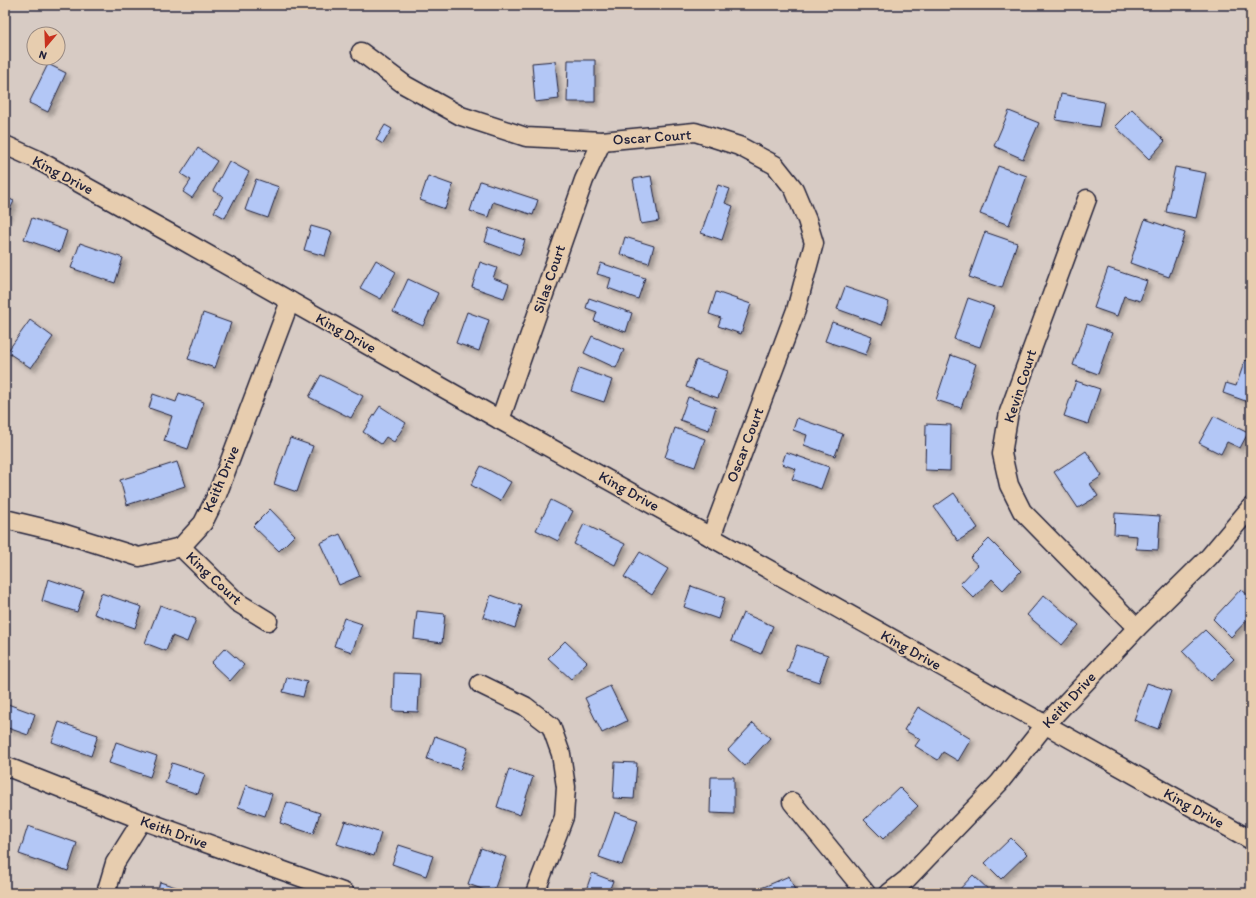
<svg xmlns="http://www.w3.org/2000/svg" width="1256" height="898" viewBox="0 0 1256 898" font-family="Itim,sans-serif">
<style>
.building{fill:#b3c7f6;stroke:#22223b;filter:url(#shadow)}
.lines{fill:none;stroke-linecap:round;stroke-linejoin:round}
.minor-casing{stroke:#22223b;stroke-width:21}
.minor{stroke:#e7cdaf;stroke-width:18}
.labels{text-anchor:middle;stroke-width:4;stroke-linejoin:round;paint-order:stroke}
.street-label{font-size:15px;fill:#22223b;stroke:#e7cdaf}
</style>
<defs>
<filter id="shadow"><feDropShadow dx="3.5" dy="3.5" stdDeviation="2" flood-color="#0004"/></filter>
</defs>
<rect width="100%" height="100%" fill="#d7cbc4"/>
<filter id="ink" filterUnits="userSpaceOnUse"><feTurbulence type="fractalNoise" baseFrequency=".025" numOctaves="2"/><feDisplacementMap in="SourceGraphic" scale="8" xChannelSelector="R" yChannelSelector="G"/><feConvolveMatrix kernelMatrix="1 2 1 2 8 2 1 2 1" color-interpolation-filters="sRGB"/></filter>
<g filter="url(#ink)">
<g class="building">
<path d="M568,60H595V102H567Z"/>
<path d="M555,61L559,99L535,102L532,63Z"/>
<path d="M48,64L66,73L48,112L29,103Z"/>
<path d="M1061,94L1104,102L1099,127L1056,120Z"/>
<path d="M1132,109L1165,141L1149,159L1115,126Z"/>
<path d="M1009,111L1039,123L1023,159L994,146Z"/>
<path d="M385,125L392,129L383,144L376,140Z"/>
<path d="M198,148L217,161L192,198L183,192L191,180L181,174Z"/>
<path d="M229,161L249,172L225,218L214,212L223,196L213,191Z"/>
<path d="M998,166L1027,176L1009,225L980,214Z"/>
<path d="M1175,167L1206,173L1196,218L1166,212Z"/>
<path d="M428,176L453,185L445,209L420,200Z"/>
<path d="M651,176L659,221L641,224L633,179Z"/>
<path d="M256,179L279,187L268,218L245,210Z"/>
<path d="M480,181L538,200L533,215L493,202L488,217L470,211Z"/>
<path d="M718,185L730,189L725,203L733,206L722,240L701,233Z"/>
<path d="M5,197L14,201L5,220Z"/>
<path d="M32,218L67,231L60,252L24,239Z"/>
<path d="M1145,219L1185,233L1169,277L1130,263Z"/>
<path d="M311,226L332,232L325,256L304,250Z"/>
<path d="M489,228L525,240L520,255L485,242Z"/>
<path d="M985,232L1017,243L1002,288L969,277Z"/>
<path d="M625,237L654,246L649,263L620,254Z"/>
<path d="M80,243L123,258L115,283L71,268Z"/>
<path d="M376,260L396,272L381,299L360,288Z"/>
<path d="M480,262L497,268L493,278L509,284L504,298L472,287Z"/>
<path d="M601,263L645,278L638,299L608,288L611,278L597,274Z"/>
<path d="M1108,268L1147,281L1140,301L1124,296L1117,316L1094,308Z"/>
<path d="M408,279L438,293L423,326L393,312Z"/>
<path d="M845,287L889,302L882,325L837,309Z"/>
<path d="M716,292L751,304L741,334L718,326L721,318L709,314Z"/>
<path d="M589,298L632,313L626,332L594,321L597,312L586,308Z"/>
<path d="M968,298L994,307L980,347L954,339Z"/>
<path d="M467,312L489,320L479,351L456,343Z"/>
<path d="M203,313L231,323L215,368L188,359Z"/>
<path d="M30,320L53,337L31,368L7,352Z"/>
<path d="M832,322L872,336L866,355L825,341Z"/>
<path d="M1087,324L1112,333L1098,374L1073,365Z"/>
<path d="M592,336L624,350L616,368L584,353Z"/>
<path d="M951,355L976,364L961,408L936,400Z"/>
<path d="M696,360L728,371L718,398L686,387Z"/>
<path d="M1245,360L1251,362V403L1223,393L1226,383L1236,386Z"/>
<path d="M579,368L612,380L604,402L571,391Z"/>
<path d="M321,375L363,396L351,418L309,397Z"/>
<path d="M1076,381L1100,389L1088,424L1064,416Z"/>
<path d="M179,393L204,402L188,449L164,441L172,416L149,408L153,394L176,402Z"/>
<path d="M688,397L716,407L709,430L680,420Z"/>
<path d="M380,406L406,423L394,442L386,437L381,444L363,432Z"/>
<path d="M1214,416L1248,433L1240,448L1227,442L1221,454L1199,443Z"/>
<path d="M797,418L843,434L835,456L804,445L807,435L793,430Z"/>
<path d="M926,424L951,425L950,471L925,470Z"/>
<path d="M675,428L705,439L695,467L665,457Z"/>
<path d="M290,438L313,446L297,492L274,484Z"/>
<path d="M1086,451L1102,476L1090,484L1098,496L1078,508L1054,472Z"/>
<path d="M786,452L829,467L821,489L792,479L796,469L782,464Z"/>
<path d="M177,462L185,486L127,505L120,480Z"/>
<path d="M481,466L511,482L500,501L471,485Z"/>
<path d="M954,493L978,528L958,541L934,507Z"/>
<path d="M551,500L573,511L558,541L536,530Z"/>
<path d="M270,509L295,535L279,551L253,526Z"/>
<path d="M1115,513L1160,516L1158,550L1136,549L1137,536L1114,534Z"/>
<path d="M584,524L625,544L615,565L574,544Z"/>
<path d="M340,534L360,576L339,585L320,543Z"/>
<path d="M989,539L1021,571L1003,590L992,579L974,598L960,584L978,565L970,558Z"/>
<path d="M640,552L668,569L652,595L624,577Z"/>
<path d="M48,579L84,591L77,612L42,601Z"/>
<path d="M691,586L725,598L718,619L684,607Z"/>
<path d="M1241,589L1251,598V616L1231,637L1213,619Z"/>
<path d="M101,593L142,607L135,628L94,614Z"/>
<path d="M491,595L522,606L515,628L483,617Z"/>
<path d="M1044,595L1079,625L1062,645L1027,615Z"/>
<path d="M160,605L196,619L187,642L172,636L166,651L145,643Z"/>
<path d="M417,611L445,614L442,643L414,639Z"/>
<path d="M743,613L773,626L761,654L731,641Z"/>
<path d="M344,618L362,624L352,652L334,646Z"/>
<path d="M1205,630L1234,659L1211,681L1182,651Z"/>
<path d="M565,641L587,662L571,679L548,658Z"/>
<path d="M797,645L828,655L819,682L787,672Z"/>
<path d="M225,648L244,665L230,681L211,663Z"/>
<path d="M394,673L420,674L418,712L393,711Z"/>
<path d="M287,677L307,682L303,697L283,692Z"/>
<path d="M1147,683L1171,691L1158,729L1134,720Z"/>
<path d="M610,686L627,721L602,733L585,698Z"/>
<path d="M5,703L35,714L28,735L5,727Z"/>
<path d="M918,707L971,739L958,761L943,752L938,760L915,746L920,739L904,730Z"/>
<path d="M59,722L98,735L91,756L52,742Z"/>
<path d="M753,723L770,738L745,766L728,750Z"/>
<path d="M435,736L468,748L460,770L427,759Z"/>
<path d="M116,742L157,756L150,777L109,763Z"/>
<path d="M615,762L637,763L634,799L613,798Z"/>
<path d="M172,763L205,774L198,794L165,783Z"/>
<path d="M509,769L533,777L520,815L497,807Z"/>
<path d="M711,777H734V814L710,813Z"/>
<path d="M246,785L272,794L265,816L238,807Z"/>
<path d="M899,787L918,806L883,839L864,820Z"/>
<path d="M287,802L320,813L313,834L280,823Z"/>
<path d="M615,812L638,820L622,865L599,857Z"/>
<path d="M345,821L381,833L374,856L337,844Z"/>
<path d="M28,826L77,843L68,871L19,854Z"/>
<path d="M1011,838L1027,854L1001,879L985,863Z"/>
<path d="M399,845L433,856L426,876L392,864Z"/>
<path d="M481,848L506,857L493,893L468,884Z"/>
<path d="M592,873L613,881L608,893H585Z"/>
<path d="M973,875L990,891L987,893H956Z"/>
<path d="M789,876L796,893H750Z"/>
<path d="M160,882L194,893H157Z"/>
</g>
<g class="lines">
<g class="minor-casing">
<g id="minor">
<path d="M361,52L405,85L461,116L526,137L602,141L695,132L739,146L775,165L794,189L807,220L814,243L796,310L711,537"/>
<path d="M5,145L36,159L175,236L500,420L711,537L1251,840"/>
<path d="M1087,199L1009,412L1002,454L1009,485L1022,511L1137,628"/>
<path d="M500,420L584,180L602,141"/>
<path d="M5,519L59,532L139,557L181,547L203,523L217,495L290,301"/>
<path d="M181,547L237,602L268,621"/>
<path d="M480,684L525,706L551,726L561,754L566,787L564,817L535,893"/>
<path d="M5,766L142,820L345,893"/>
<path d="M792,802L866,893"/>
<path d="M106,893L115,863L142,820"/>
<path d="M889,893L907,879L999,783L1045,725L1137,628L1209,557L1251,507"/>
</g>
</g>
<use href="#minor" class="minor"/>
</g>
</g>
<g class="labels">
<g class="street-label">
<text transform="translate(652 137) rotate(-4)" y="5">Oscar Court</text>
<text transform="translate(63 175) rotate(28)" y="5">King Drive</text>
<text transform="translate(549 279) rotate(-71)" y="5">Silas Court</text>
<text transform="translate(346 333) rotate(29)" y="5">King Drive</text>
<text transform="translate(1020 386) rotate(-72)" y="5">Kevin Court</text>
<text transform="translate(745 445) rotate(-69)" y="5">Oscar Court</text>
<text transform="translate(221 479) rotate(-67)" y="5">Keith Drive</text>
<text transform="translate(629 491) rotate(29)" y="5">King Drive</text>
<text transform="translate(214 578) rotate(43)" y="5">King Court</text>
<text transform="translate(911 650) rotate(29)" y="5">King Drive</text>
<text transform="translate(1069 700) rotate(-47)" y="5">Keith Drive</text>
<text transform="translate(1194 808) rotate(29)" y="5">King Drive</text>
<text transform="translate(174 832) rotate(20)" y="5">Keith Drive</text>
</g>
</g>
<rect width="1256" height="898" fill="none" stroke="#e7cdaf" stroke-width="20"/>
<rect x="10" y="10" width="1236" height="878" fill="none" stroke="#22223b" stroke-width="1.5" filter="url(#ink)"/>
<g transform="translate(46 46) rotate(199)"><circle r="19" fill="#e7cdaf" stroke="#988981"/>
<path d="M0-3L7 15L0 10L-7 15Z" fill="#c8321e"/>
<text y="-6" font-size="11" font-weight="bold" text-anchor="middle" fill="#22223b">N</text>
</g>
</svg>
